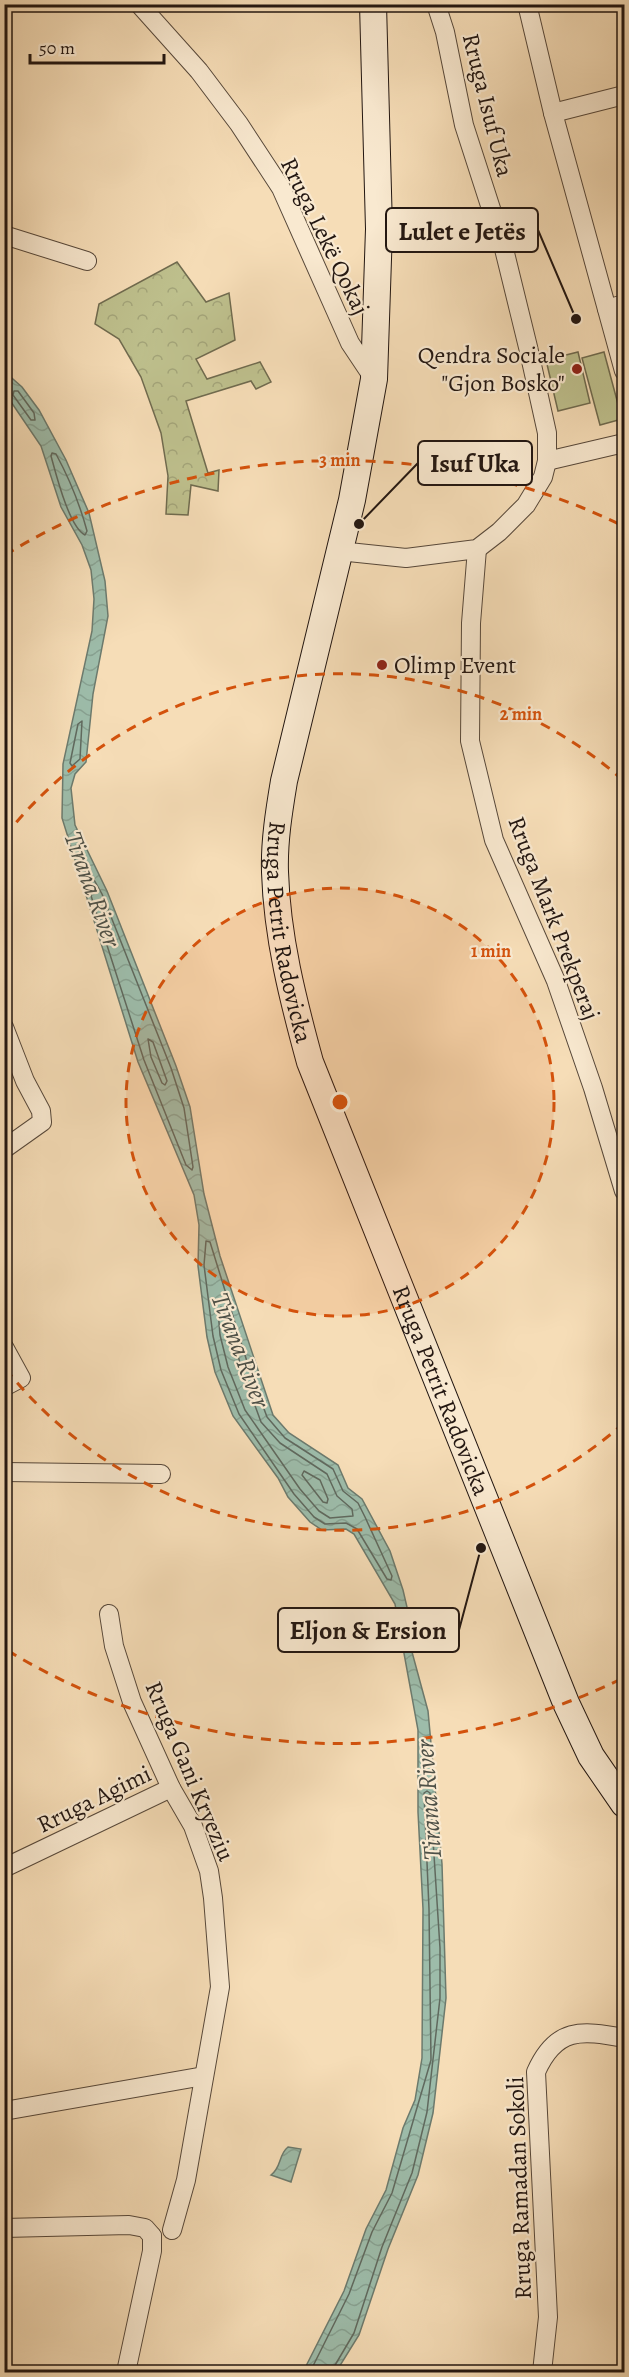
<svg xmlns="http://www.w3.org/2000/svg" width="629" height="2377" viewBox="0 0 629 2377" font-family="Alegreya,serif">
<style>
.forest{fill:url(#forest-crowns);stroke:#706b4f;stroke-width:1.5}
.pitch{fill:#bec08d;stroke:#706b4f;stroke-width:1.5}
.water{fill:url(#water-waves);stroke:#6c7a6d;stroke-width:1.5}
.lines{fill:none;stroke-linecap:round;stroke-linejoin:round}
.shore{stroke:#60695e;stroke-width:1.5}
.street-casing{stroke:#57483a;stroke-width:20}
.secondary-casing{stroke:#221611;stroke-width:28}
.street{stroke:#f9e9d0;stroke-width:18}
.secondary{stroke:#f9e9d0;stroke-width:26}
.ring{fill:none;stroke:#d4520c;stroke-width:3;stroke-dasharray:10 8}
.poi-dot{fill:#8f2418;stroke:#f9e9d0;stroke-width:2}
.labels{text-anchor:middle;stroke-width:4.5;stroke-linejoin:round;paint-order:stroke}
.street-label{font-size:24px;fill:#221611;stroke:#f9e9d0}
.poi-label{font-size:24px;fill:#221611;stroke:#f9e9d0;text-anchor:end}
.water-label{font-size:26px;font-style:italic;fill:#4d5047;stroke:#f9e9d0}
.centre{fill:#d4520c;stroke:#f9e9d0;stroke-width:3}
.ring-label{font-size:18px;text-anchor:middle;font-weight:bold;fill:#d4520c;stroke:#f9e9d0;stroke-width:4.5;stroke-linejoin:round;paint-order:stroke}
.leader{fill:none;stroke:#221611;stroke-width:2}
.callout-dot{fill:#221611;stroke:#f9e9d0;stroke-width:2}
.callout{fill:#f9e9d0;stroke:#221611;stroke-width:2}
.callout-label{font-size:26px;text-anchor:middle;font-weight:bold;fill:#221611}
</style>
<defs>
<pattern id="forest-crowns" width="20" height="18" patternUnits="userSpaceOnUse" patternTransform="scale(1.5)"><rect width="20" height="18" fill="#bec08d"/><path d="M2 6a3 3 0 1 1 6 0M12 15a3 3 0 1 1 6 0" fill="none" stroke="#a3a479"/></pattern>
<pattern id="water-waves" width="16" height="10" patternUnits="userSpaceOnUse" patternTransform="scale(1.5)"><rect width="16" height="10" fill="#9dbcaa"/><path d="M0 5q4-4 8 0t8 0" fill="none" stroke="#87a191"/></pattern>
</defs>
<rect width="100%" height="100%" fill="#f6ddb7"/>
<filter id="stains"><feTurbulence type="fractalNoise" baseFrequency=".00333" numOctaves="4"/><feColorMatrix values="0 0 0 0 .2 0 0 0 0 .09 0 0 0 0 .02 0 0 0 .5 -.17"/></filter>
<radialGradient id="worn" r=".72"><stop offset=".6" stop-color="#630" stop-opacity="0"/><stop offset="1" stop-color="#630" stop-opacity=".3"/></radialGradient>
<path class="forest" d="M177,262L206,302L229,293L235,340L196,359L207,379L260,362L271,382L256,389L251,381L186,401L208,473L219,470L218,491L191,485L188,515L166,514L168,476L161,433L141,377L119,339L95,324L99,304Z"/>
<g class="pitch">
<path d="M578,352L590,403L558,411L546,360Z"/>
<path d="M604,352L622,419L600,425L582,358Z"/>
</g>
<g class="water">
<path d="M5,372L22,387L39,410L66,460L89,513L105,581L108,616L93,694L86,762L75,774L71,788L75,825L107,891L176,1066L190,1107L204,1194L220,1256L273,1415L289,1433L338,1465L348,1488L362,1499L390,1551L403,1590L410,1620L409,1641L428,1711L442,1864L446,1998L433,2113L418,2175L388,2249L359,2335L336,2372H303L344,2291L366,2229L386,2190L403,2128L415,2100L422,2058L423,1909L418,1812V1730L395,1604L354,1534L346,1529L322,1530L310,1522L288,1497L278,1478L233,1416L215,1372L207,1337L198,1266L199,1225L194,1195L138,1062L62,818L63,764L92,631L94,599L91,570L82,545L61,507L41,446L5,393Z"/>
<path d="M288,2147L301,2149L291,2182L271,2175C282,2167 278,2155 288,2147Z"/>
</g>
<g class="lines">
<g class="shore">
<path d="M14,391H18L34,413L35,420H31L13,395Z"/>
<path d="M52,453L56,454C69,478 80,505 87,531L85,535C69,527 56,474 51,456Z"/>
<path d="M82,721L80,759L72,766L70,763L78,724Z"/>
<path d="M86,870L89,871L102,894L171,1068L184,1108L193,1167L192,1170L186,1165L144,1060L84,874Z"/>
<path d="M148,1039L153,1042L167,1081L165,1085L162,1083L151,1057Z"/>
<path d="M206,1241L210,1242L249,1368L267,1417L285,1438L333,1469L343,1491L358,1503L365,1517L392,1576L391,1580L387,1579L357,1529L346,1523L325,1524L314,1517L294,1494L239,1414L221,1370L213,1336L204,1265Z"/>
<path d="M221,1307L228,1320L242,1370L261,1422L280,1443L327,1474L337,1496L352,1509L353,1516L330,1518L319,1511L300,1489L245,1410L228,1367L220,1335L218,1310Z"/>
<path d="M304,1471L320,1480L328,1499L327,1503L323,1502L302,1475Z"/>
<path d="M310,2372L349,2294L372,2232L392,2193L431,2060L429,1909L424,1793L427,1791L430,1793L440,1948V1998L427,2112L412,2173L382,2247L354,2333L331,2372"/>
</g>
<g class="street-casing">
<g id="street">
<path d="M139,4L199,71L239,124L281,188L350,343L374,379"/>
<path d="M527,4L553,113L624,371"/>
<path d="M553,113L624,95"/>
<path d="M4,235L87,261"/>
<path d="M607,309L624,304"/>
<path d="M547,461L624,443"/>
<path d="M477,549L471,623L470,741L494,840L556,981L593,1088L624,1191"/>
<path d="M339,551L406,558L477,549L499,532L526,505L543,477L547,461V433L528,347L504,249L464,125L445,32L436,4"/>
<path d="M4,1027L25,1081L41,1111L42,1122L4,1149"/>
<path d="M4,1347L21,1378L4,1387"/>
<path d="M4,1472L161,1474"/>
<path d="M109,1614L114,1646L132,1702L171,1788L193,1826L209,1871L213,1898L220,1987L186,2180L172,2230"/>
<path d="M4,1868L171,1788"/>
<path d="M4,2111L204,2076"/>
<path d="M4,2228L129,2225L145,2228L152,2236"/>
<path d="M126,2372L152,2251V2236"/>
<path d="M542,2372L548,2317L536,2072C556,2027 581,2030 624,2038"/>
</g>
</g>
<g class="secondary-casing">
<g id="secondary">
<path id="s1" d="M373,4L379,229L374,379L352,500L284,781C279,811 274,842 275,872C277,937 293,1000 310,1062L566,1703L591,1756L624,1804"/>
</g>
</g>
<use href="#street" class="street"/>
<use href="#secondary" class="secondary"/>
</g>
<circle cx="340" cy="1102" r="214" fill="#d4520c" fill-opacity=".12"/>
<g class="ring">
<circle cx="340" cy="1102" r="214"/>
<path d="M624 1423A428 428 0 0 1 5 1368M5 836A428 428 0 0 1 624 781"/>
<path d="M621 1679A642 642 0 0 1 5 1649M5 555A642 642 0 0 1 621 525"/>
</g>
<g class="poi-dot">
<circle cx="577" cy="369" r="6"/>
<circle cx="382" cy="665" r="6"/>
</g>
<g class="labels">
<g class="street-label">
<text transform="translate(488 105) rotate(76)" y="8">Rruga Isuf Uka</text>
<text transform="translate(325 236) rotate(64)" y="8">Rruga Lekë Qokaj</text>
<text transform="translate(554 918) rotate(69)" y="8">Rruga Mark Prekperaj</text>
<text dy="8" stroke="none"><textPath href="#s1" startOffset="940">Rruga Petrit Radovicka</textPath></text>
<text dy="8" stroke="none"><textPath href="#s1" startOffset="1426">Rruga Petrit Radovicka</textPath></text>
<text transform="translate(190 1771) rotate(67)" y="8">Rruga Gani Kryeziu</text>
<text transform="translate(94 1799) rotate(-26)" y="8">Rruga Agimi</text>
<text transform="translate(519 2188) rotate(-92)" y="8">Rruga Ramadan Sokoli</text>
</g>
<g class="poi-label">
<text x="565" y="363">Qendra Sociale<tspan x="565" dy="28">"Gjon Bosko"</tspan></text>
<text x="394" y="673" text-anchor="start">Olimp Event</text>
</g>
<g class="water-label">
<text transform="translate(93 889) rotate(70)" y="9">Tirana River</text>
<text transform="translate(241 1350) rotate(69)" y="9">Tirana River</text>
<text transform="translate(428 1800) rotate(-94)" y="9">Tirana River</text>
</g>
</g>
<circle cx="340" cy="1102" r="9" class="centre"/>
<g class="ring-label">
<text x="340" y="466">3 min</text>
<text x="521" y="720">2 min</text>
<text x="491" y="957">1 min</text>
</g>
<path class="leader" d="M576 319L538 230M359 524L418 463M481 1548L459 1630"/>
<g class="callout-dot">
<circle cx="576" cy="319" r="6"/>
<circle cx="359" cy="524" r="6"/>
<circle cx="481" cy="1548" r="6"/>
</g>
<g class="callout">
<rect x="386" y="208" width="152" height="44" rx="6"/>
<rect x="418" y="441" width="114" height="44" rx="6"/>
<rect x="278" y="1608" width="181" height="44" rx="6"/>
</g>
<g class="callout-label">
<text x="462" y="240">Lulet e Jetës</text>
<text x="475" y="472">Isuf Uka</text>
<text x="368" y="1639">Eljon &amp; Ersion</text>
</g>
<rect width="629" height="2377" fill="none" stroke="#f6ddb7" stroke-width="24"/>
<rect x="6" y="6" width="617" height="2365" fill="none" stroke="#221611" stroke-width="3"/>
<rect x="12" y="12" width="605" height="2353" fill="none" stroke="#221611" stroke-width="1.5"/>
<path d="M30 54v9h134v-9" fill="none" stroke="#221611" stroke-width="3"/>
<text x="39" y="54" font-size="18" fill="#221611" stroke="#f9e9d0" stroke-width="4.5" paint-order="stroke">50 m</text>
<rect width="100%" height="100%" filter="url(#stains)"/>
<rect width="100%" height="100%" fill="url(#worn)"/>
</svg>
